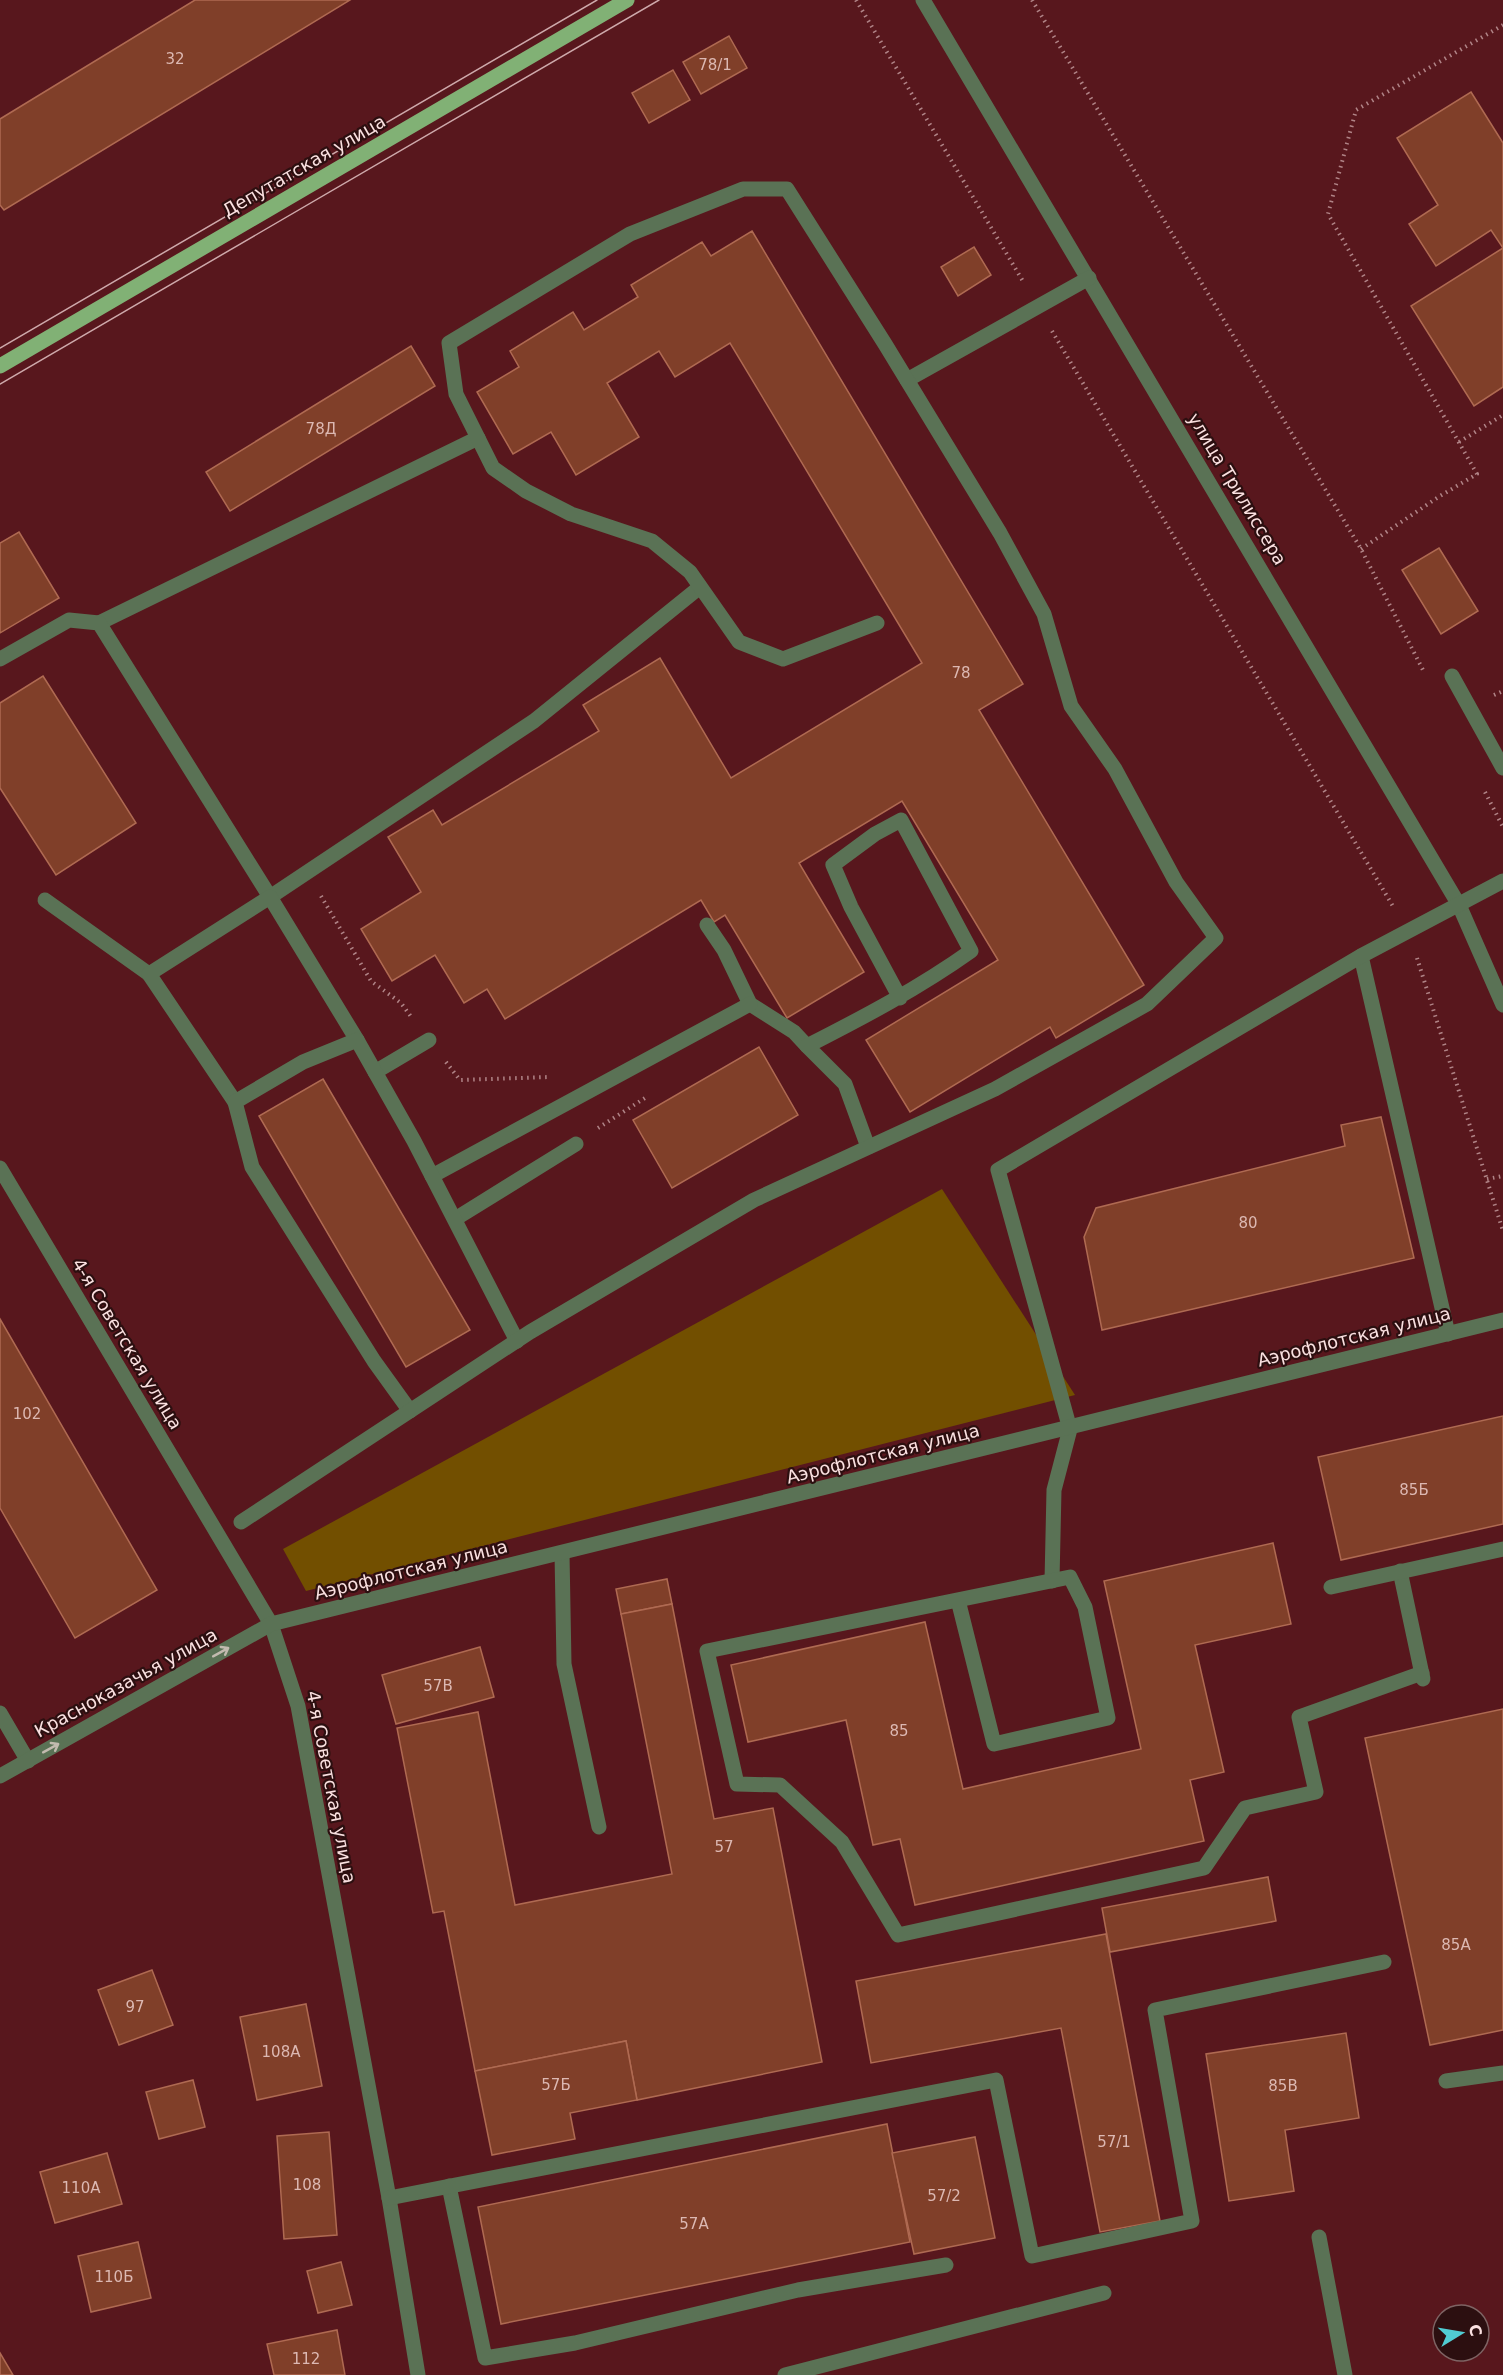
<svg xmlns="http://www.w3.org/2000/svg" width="1503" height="2375" viewBox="0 0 1503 2375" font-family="'DejaVu Sans',sans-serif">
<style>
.green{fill:#724f00}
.building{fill:#803f29;stroke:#af6a52;stroke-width:1.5}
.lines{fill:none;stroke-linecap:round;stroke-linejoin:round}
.path{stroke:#b08487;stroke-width:4;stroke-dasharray:1.5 4.5;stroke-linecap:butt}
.minor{stroke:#5a7255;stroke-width:15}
.major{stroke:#81b175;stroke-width:15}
.tram{stroke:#cea9ab;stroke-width:1.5}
.oneway{stroke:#c2baaf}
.labels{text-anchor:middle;stroke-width:4.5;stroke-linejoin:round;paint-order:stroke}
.number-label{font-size:15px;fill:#dcb8b2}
.street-label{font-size:18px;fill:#fae0e0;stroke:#2c0f10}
</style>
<rect width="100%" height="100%" fill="#58171d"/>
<path class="green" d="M942,1189L1075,1395L306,1591L283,1549Z"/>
<g class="building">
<path d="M195,0H350L4,210L0,205V119Z"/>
<path d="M729,36L747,68L701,94L683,62Z"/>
<path d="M673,70L690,100L649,123L632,93Z"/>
<path d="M1471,92L1503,143V387L1474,406L1411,306L1503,248L1491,230L1436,266L1409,224L1438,205L1397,138Z"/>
<path d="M752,231L1023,684L979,710L1144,985L1056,1038L1050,1027L910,1112L866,1040L998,960L902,801L799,863L864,972L787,1018L725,915L714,922L701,900L505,1019L487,989L464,1003L435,955L392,981L361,929L421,892L388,837L433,810L442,825L599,731L583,705L660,658L731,778L922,663L730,343L675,377L659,351L607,383L639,437L576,475L551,432L513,454L477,392L519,367L510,351L573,312L584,330L638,297L631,285L702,242L711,256Z"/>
<path d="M974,247L991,275L958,296L941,267Z"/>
<path d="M411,346L435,386L230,511L206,472Z"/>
<path d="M19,532L59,598L0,633V543Z"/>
<path d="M1439,548L1478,611L1441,634L1402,570Z"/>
<path d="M43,676L136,823L56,875L0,788V703Z"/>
<path d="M759,1047L798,1115L672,1188L633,1120Z"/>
<path d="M323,1079L470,1330L406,1367L259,1116Z"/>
<path d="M1381,1117L1414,1258L1102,1330L1084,1237L1096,1208L1345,1146L1341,1125Z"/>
<path d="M0,1319L157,1590L75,1638L0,1508Z"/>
<path d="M1503,1416V1524L1341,1560L1318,1457Z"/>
<path d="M1273,1543L1291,1624L1195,1645L1224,1772L1190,1780L1204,1841L915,1905L900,1839L873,1845L846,1720L748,1742L731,1665L925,1622L963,1789L1141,1749L1104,1581Z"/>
<path d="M667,1579L672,1604L621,1614L616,1589Z"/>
<path d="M672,1604L714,1819L773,1808L822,2062L637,2100L626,2041L475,2071L444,1911L433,1913L397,1728L478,1712L515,1905L672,1874L621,1614Z"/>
<path d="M480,1647L494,1697L396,1724L382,1675Z"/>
<path d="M1503,1709V2030L1430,2045L1365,1738Z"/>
<path d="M1268,1877L1276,1921L1110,1952L1102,1908Z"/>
<path d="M1106,1934L1160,2221L1100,2232L1061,2028L871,2063L856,1981Z"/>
<path d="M152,1970L173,2025L119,2045L98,1990Z"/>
<path d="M306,2004L322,2086L257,2100L240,2017Z"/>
<path d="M1346,2033L1359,2118L1285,2130L1294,2191L1229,2201L1206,2054Z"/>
<path d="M626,2041L637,2100L570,2113L575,2139L492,2155L475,2071Z"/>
<path d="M193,2080L205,2127L159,2139L146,2092Z"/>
<path d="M887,2124L910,2242L501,2324L478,2207Z"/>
<path d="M329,2132L337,2235L284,2239L277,2136Z"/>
<path d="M975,2137L995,2238L914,2254L892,2153Z"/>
<path d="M107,2153L122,2204L55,2223L40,2172Z"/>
<path d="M138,2242L151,2298L91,2312L78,2256Z"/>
<path d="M341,2262L352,2305L318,2313L307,2271Z"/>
<path d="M337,2330L345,2375H274L267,2344Z"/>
<path d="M0,2353L13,2375H0Z"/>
</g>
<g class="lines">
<g class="path">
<path d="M856,0L1024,283"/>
<path d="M1032,0L1361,549L1423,670"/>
<path d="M1052,331L1394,908"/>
<path d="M1459,442L1503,415"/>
<path d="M1361,549L1440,496L1477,474L1328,214L1356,110L1503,25"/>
<path d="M1494,695L1503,691"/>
<path d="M1485,792L1503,827"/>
<path d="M321,896L371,981L401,1003L412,1018"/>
<path d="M1417,958L1503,1231"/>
<path d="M446,1062L460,1080L550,1077"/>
<path d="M598,1128L645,1098"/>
<path d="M1487,1179L1503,1176"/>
</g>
<g class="minor">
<path d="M923,0L1459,905L1503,1005"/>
<path d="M907,380L1089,278"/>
<path d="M99,623L478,438"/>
<path d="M0,659L69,620L99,623L270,897L534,721L700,587"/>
<path d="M1452,676L1503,768"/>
<path d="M45,900L149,974"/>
<path d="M707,925L724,950L750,1004L794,1032L807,1046"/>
<path d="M1361,956L1448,1334"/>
<path d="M375,1072L429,1040"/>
<path d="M235,1102L149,974L270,897L357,1040"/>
<path d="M868,1147L845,1084L807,1046C864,1017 919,988 971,951L901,820L875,834L833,865L851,907L900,998"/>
<path d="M0,1168L271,1624L298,1706L389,2198L418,2375"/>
<path d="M432,1176L750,1004"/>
<path d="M455,1219L576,1144"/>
<path d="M410,1411L374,1361L252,1167L235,1102L303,1062L357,1040L414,1141L517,1341"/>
<path d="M241,1522L530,1332L754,1200L995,1089L1147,1004L1216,938L1176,882L1115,769L1071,706L1044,614L1000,533L885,344L787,189H743L630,234L449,343L456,394L493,468L526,491L571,514L652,541L690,572L739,642L783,659L877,623"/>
<path d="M562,1553L564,1664L599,1827"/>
<path d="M1400,1571L1423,1679"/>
<path d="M1052,1581L1054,1490L1070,1429L998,1170L1361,956L1503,881"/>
<path d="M1331,1587L1503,1549"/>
<path d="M958,1600L994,1744L1108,1718L1085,1607L1070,1577L707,1651L737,1784L780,1785L842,1842L898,1935L1204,1868L1245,1808L1316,1792L1299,1717L1422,1673"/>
<path d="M0,1713L28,1761"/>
<path d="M0,1776L271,1624L1503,1320"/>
<path d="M1446,2081L1503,2073"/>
<path d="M449,2186L485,2358L575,2343L798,2290L946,2265"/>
<path d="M389,2198L996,2080L1032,2256L1192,2221L1155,2010L1384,1962"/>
<path d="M1319,2237L1345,2375"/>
<path d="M785,2375L1104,2293"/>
</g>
<path class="major" d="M0,366L627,0"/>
<g class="tram">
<path d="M0,348L597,0"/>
<path d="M0,384L659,0"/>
</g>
</g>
<defs><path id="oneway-shaft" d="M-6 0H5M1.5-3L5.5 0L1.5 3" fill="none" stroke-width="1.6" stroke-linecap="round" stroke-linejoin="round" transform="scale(1.5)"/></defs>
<g class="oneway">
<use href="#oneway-shaft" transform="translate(221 1652) rotate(-29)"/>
<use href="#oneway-shaft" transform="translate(51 1748) rotate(-29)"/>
</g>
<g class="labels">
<g class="number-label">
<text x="175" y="64">32</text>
<text x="715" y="70">78/1</text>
<text x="321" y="434">78Д</text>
<text x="961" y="678">78</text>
<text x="1248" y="1228">80</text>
<text x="27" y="1419">102</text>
<text x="1414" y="1495">85Б</text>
<text x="438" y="1691">57В</text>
<text x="899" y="1736">85</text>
<text x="724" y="1852">57</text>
<text x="1456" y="1950">85А</text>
<text x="135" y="2012">97</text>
<text x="281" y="2057">108А</text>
<text x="556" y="2090">57Б</text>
<text x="1283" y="2091">85В</text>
<text x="1114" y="2147">57/1</text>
<text x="307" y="2190">108</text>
<text x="81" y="2193">110А</text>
<text x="944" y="2201">57/2</text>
<text x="694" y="2229">57А</text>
<text x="114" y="2282">110Б</text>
<text x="306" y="2364">112</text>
</g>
<g class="street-label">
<text transform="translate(304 166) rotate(-30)" y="6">Депутатская улица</text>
<text transform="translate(1237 489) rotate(59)" y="6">улица Трилиссера</text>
<text transform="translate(1354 1337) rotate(-14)" y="6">Аэрофлотская улица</text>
<text transform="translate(127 1344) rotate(59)" y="6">4-я Советская улица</text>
<text transform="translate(883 1454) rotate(-14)" y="6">Аэрофлотская улица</text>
<text transform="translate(411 1570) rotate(-14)" y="6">Аэрофлотская улица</text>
<text transform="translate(126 1683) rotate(-29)" y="6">Красноказачья улица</text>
<text transform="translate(331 1787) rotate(79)" y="6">4-я Советская улица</text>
</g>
</g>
<g transform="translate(1461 2333) rotate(79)"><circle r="28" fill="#2c0f10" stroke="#7e6363" stroke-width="1.5"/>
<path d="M0-4.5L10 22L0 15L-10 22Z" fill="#51ccd2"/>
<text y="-9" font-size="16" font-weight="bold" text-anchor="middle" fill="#fae0e0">С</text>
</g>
</svg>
